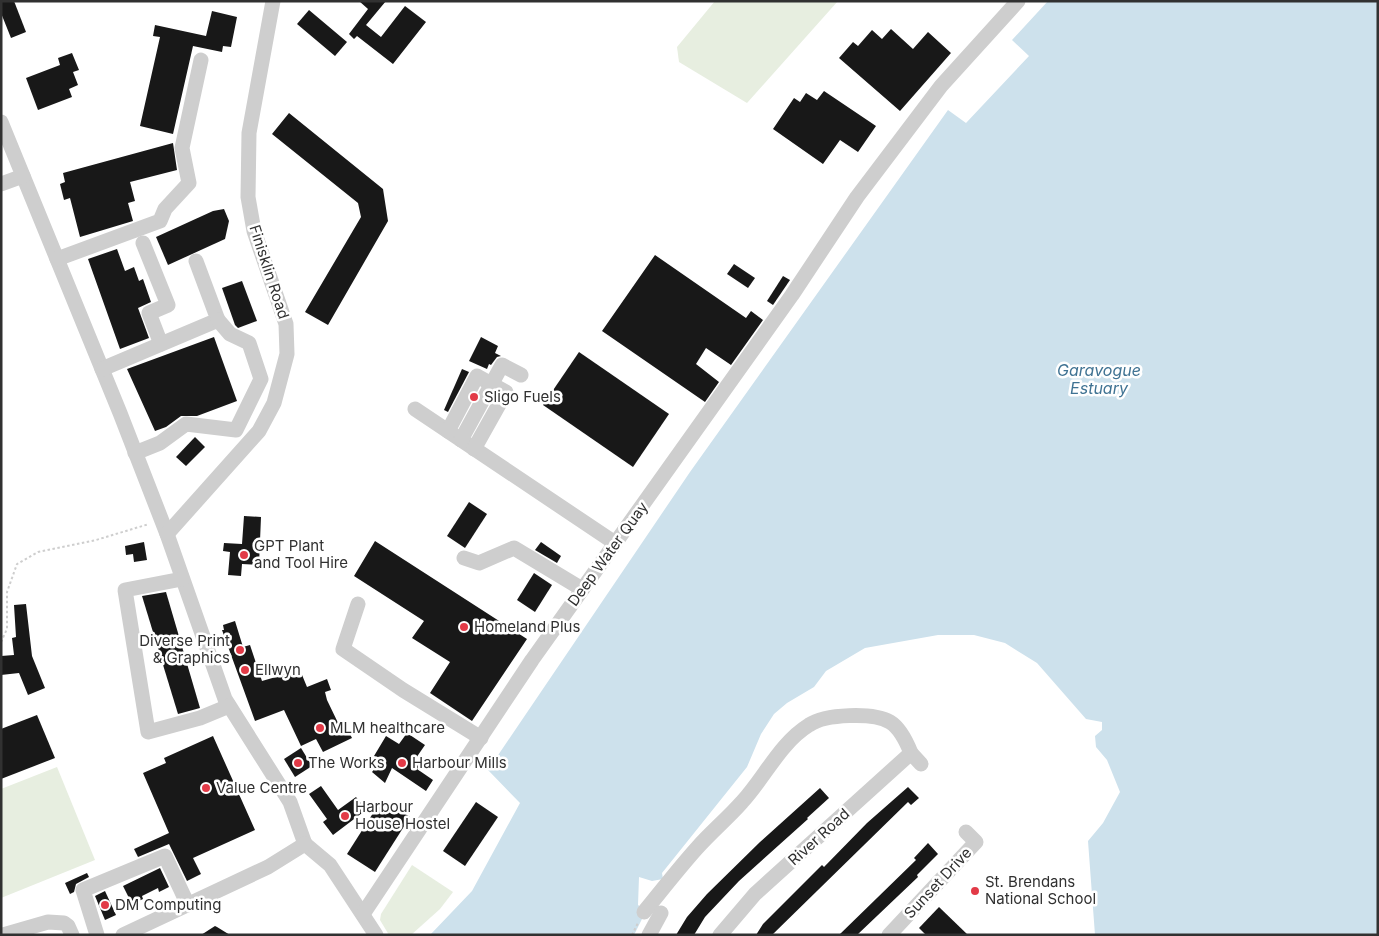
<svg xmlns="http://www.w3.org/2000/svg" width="1379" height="936" viewBox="0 0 1379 936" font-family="Inter,sans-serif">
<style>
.green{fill:#e7eee0}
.water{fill:#cde1ec}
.building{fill:#181818}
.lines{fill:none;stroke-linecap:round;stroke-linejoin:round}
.path{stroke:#cecece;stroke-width:2;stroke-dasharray:2.5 2.5;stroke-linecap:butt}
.minor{stroke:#cecece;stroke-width:15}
.poi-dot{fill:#e23a47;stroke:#fff;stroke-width:2}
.labels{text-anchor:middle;stroke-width:5;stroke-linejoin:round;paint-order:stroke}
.street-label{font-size:15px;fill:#313131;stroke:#fff}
.poi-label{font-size:15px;fill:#313131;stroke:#fff;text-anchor:start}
.water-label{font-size:16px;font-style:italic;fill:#407393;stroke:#fff}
</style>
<rect width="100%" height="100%" fill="#fff"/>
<g class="green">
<path d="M715,1H838L747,103L679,62L677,47Z"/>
<path d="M57,767L95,860L1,898V789Z"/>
<path d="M412,865L453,892L440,909L411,935H389L380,920L381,914Z"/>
</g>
<path class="water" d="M1048,1H1378V935H1095L1088,841L1103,823L1120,792L1107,760L1096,747L1095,736L1102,730V722L1086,719L1037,663L1005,643L974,635H938L865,648L826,671L814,687L787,703L774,714L761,734L747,767L662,873L663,879L652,881L639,877L638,905L646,911L634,935H430L472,891L520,803L488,770L690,472L948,110L966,123L1029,56L1012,40Z"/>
<g class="building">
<path d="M1,1H14L26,32L11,38L1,13Z"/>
<path d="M359,1H386L366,25L381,37L405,6L426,22L393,64L357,36L354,39L349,34L368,9Z"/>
<path d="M309,10L347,42L335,56L297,24Z"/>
<path d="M212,11L237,17L231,47L223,46L222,52L193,46L173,134L140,126L160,37L153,36L155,25L206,36Z"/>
<path d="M891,29L913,49L928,32L951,53L900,111L839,58L853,42L858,46L872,30L882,39Z"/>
<path d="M72,53L79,70L73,72L78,85L69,89L72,97L38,110L26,78L60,65L58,58Z"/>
<path d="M824,91L876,126L858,152L840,140L823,164L773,129L794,98L800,102L806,93L817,100Z"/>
<path d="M289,113L383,189L388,221L328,325L305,312L361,217L358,203L272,134Z"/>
<path d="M173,143L177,170L130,182L135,201L128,203L133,221L80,237L70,198L64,200L60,184L65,182L63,173Z"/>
<path d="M224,209L229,221L225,239L168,265L156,237L213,211Z"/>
<path d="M117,249L125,271L134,267L139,281L143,279L151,302L138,308L149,338L120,349L88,259Z"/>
<path d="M655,255L746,318L751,311L763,320L731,365L706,348L696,364L719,382L705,402L602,331Z"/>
<path d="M734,264L755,278L748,288L727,274Z"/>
<path d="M783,276L790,280L773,305L767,301Z"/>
<path d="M242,281L257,321L238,328L235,325L222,288Z"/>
<path d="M214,337L237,401L197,416H181L166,427L155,431L127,369Z"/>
<path d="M481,337L498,346L495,353L501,356L497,357L491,365L489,364L487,369L469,361Z"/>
<path d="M579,352L669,414L633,467L543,405Z"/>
<path d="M462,369L469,372L448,412L444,410Z"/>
<path d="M195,437L205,447L186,466L176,457Z"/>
<path d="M469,502L487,514L465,548L447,536Z"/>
<path d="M244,516L261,517L259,565L242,564L241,576L228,575L230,552L223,551L224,543L242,544Z"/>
<path d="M375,541L527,639L472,721L430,693L450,662L412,638L424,621L354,576Z"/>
<path d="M144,542L147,560L134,562L133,554L126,555L125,546Z"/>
<path d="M541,542L561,556L557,563L535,550Z"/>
<path d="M534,573L552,585L535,612L517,600Z"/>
<path d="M166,592L200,708L178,714L142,596Z"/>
<path d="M26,604L32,656L45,688L28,695L19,673L1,675V656L14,655L12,638L16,637L14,605Z"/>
<path d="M235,621L243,647L250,645L262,681L300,670L307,687L327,679L331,690L325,692L327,700L340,727L345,724L352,738L323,752L316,739L301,746L284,710L255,721L222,630H224L223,625Z"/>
<path d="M37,715L55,758L1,779V729Z"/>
<path d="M407,733L425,745L414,761L420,765L417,769L433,780L426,791L392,768L385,783L372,772L382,760L374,756L386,736L399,744Z"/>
<path d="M213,736L255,830L193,858L201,874L187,881L169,844L138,857L134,849L169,833L143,773L166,763L164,758Z"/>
<path d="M301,748L312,766L295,777L284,759Z"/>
<path d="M321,786L338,810L356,797L366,810L333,835L323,822L327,819L309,794Z"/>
<path d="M908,787L919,798L911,805L908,802L772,935H756L763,924L822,865L824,867L867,823Z"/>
<path d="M820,788L829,798L807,818L808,819L739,881L705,917L694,935H676L687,917L707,894L760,842Z"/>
<path d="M382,799L410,817L375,872L347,854Z"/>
<path d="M476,802L498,817L465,866L443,851Z"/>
<path d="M928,843L938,854L917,875L918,877L857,935H839L916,860L914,858Z"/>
<path d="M160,868L169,887L159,892L158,888L142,896L143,899L132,904L123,886Z"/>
<path d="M87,873L89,877L76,884L74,892L70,894L65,883Z"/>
<path d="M105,891L116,915L105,920L95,896Z"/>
<path d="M939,907L968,935H926L919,928Z"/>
<path d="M215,926L217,927L230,935H201Z"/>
</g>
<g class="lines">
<g class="path">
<path d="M1,642L7,629V592L17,564L38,552L96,540L149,524"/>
<path d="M632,935L638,923"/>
</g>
<g class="minor">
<path d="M1,122L120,413L167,534L225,699L290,802L305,844"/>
<path d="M1,184L23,176"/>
<path d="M143,243L168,305L149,313L161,344"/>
<path d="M57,259L160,221L165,209L189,183L182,148L201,60"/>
<path d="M102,369L218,320L196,261"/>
<path d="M415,409L615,543"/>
<path d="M448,431L477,376L506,392L474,449"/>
<path d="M461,440L502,365L521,375"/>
<path d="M135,453L160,443L186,424L236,430L261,379L249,343L230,334L218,320"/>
<path d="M167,534L259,431L274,403L287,354L286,324L254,231L248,197L249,133L273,1"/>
<path d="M464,558L479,563L514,548L582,589"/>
<path d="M182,579L125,590L148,732L200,718L229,706"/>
<path d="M358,604L343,649L403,690L481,738"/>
<path d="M305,844L330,865L376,935"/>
<path d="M644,912C662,890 679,868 697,848C711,832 728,818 742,802C765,777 780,743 809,725C825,714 873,712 890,722C900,728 907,743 911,753"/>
<path d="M363,914L532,660L792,295L857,197L941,86L1018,1"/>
<path d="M3,935L48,922L64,923L68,926L72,935"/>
<path d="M97,935L83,890L165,856L188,905"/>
<path d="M123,935L268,867L305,844"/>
<path d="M649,935L661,913"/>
<path d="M720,935L755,894L911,753L921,764"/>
<path d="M889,935L976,842L966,832"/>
</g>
</g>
<g class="poi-dot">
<circle cx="474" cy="397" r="5"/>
<circle cx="244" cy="555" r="5"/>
<circle cx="464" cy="627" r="5"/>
<circle cx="240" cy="650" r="5"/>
<circle cx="245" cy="670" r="5"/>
<circle cx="320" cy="728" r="5"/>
<circle cx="298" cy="763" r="5"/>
<circle cx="402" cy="763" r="5"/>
<circle cx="206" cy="788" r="5"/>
<circle cx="345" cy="816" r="5"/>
<circle cx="975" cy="891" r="5"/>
<circle cx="105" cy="905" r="5"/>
</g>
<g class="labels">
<g class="street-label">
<text transform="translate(269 272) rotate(72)" y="5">Finisklin Road</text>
<text transform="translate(608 554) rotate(-54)" y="5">Deep Water Quay</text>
<text transform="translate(819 837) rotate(-42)" y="5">River Road</text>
<text transform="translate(938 883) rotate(-47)" y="5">Sunset Drive</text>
</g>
<g class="poi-label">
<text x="484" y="402">Sligo Fuels</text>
<text x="254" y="551">GPT Plant<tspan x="254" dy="17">and Tool Hire</tspan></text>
<text x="474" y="632">Homeland Plus</text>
<text x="230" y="646" text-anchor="end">Diverse Print<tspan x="230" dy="17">&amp; Graphics</tspan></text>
<text x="255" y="675">Ellwyn</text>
<text x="330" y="733">MLM healthcare</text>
<text x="308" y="768">The Works</text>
<text x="412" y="768">Harbour Mills</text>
<text x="216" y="793">Value Centre</text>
<text x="355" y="812">Harbour<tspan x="355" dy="17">House Hostel</tspan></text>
<text x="985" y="887">St. Brendans<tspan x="985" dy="17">National School</tspan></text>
<text x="115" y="910">DM Computing</text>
</g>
<g class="water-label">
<text x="1099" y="376">Garavogue<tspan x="1099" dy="18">Estuary</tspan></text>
</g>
</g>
<rect width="1379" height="936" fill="none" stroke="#313131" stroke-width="5"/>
</svg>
